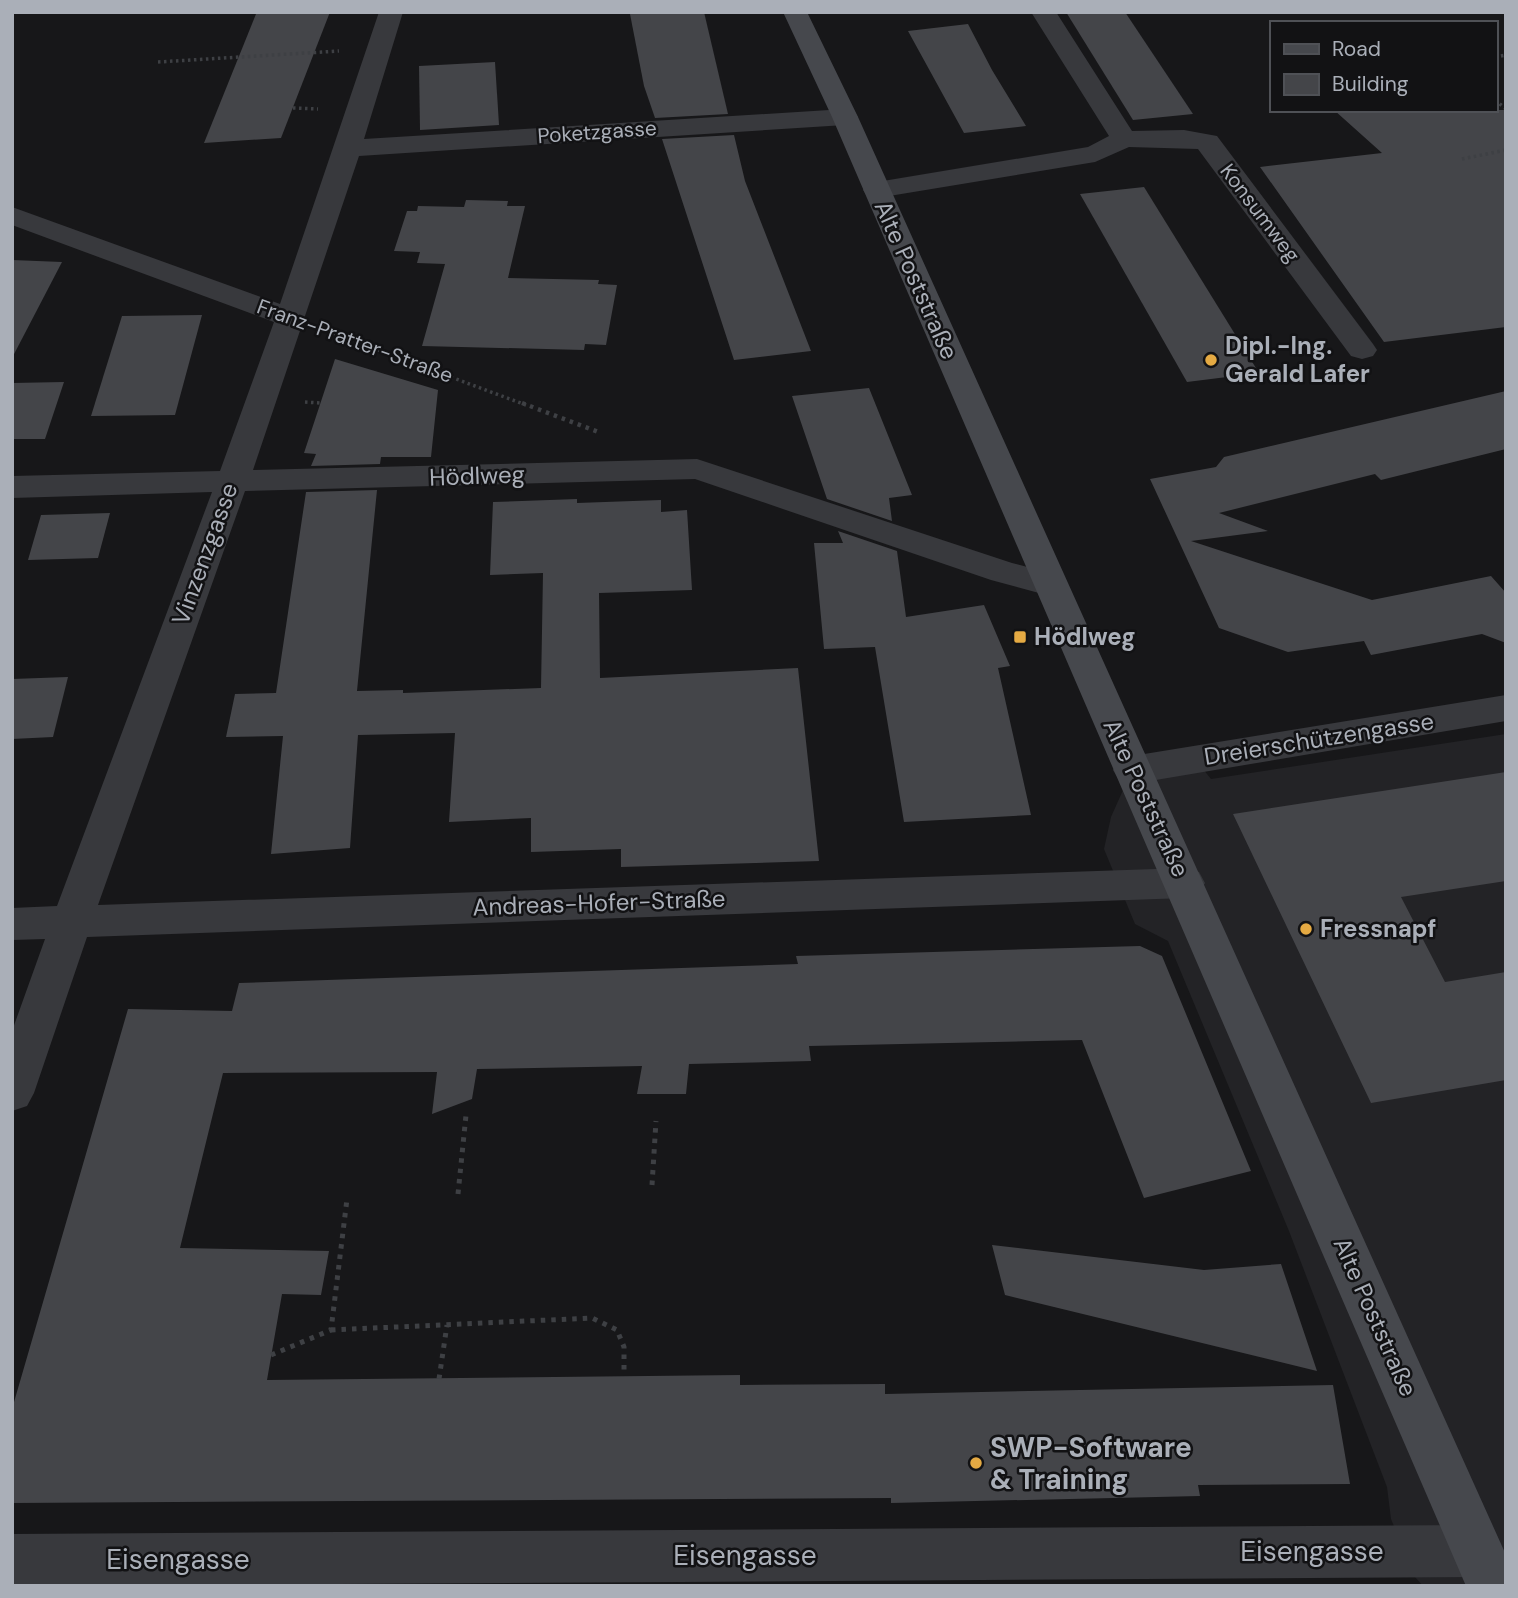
<svg xmlns="http://www.w3.org/2000/svg" width="1518" height="1598" viewBox="0 0 1518 1598" font-family="'DM Sans',sans-serif">
<style>
.built{fill:#232326}
.building{fill:#444549}
.lines{fill:none;stroke-linecap:round;stroke-linejoin:round}
.path-far2{stroke:#3e4044;stroke-width:3.5;stroke-dasharray:2.5 3.5;stroke-linecap:butt}
.path-far1{stroke:#3e4044;stroke-width:4.5;stroke-dasharray:3.5 5;stroke-linecap:butt}
.path{stroke:#3e4044;stroke-width:5;stroke-dasharray:4.5 6;stroke-linecap:butt}
.street{fill:#38393d;fill-rule:evenodd}
.secondary{fill:#46484d;fill-rule:evenodd}
.poi-dot{fill:#e5aa43;stroke:#121214;stroke-width:2.5}
.labels{text-anchor:middle;stroke-width:5;stroke-linejoin:round;paint-order:stroke}
.far-street-label{font-size:21px;fill:#aaafb8;stroke:#121214}
.street-label{font-size:24px;fill:#aaafb8;stroke:#121214}
.poi-label{font-size:24px;font-weight:bold;fill:#aaafb8;stroke:#121214;text-anchor:start}
.near-poi-label{font-size:28px;font-weight:bold;fill:#aaafb8;stroke:#121214;text-anchor:start}
.near-street-label{font-size:28px;fill:#aaafb8;stroke:#121214}
</style>
<rect width="100%" height="100%" fill="#171719"/>
<path class="built" d="M1506,734V1586H1423L1415,1577L1391,1519L1387,1487L1289,1231L1168,941L1135,924L1104,849L1111,817L1132,770L1195,759L1211,779Z"/>
<g class="building">
<path d="M294,12H330L281,138L204,143L256,14Z"/>
<path d="M704,12L728,114L655,118L644,86L630,14Z"/>
<path d="M1066,12H1125L1193,114L1133,120Z"/>
<path d="M968,24L992,70L1026,126L964,133L908,31Z"/>
<path d="M495,62L499,125L420,130L419,66Z"/>
<path d="M1334,110H1506V327L1384,342L1260,167L1382,153Z"/>
<path d="M734,135L745,181L811,351L734,360L662,139Z"/>
<path d="M1144,187L1259,373L1187,382L1080,194Z"/>
<path d="M466,200L508,201L507,206H525L508,278L599,280L598,284L617,285L606,345L585,344L584,350L422,346L445,264L417,263L420,252L394,251L407,211H417L418,206L464,207Z"/>
<path d="M12,260L62,262L12,358Z"/>
<path d="M202,315L175,415L91,416L122,316Z"/>
<path d="M335,359L438,390L431,457H381L380,464L311,466L316,454L304,453Z"/>
<path d="M64,382L45,439H12V383Z"/>
<path d="M869,388L912,495L889,498L892,521L827,499L792,396Z"/>
<path d="M1506,391V449L1381,480L1375,474L1219,513L1268,531L1191,541L1372,600L1491,576L1506,593V643L1482,634L1371,655L1364,641L1288,652L1219,628L1150,479L1216,467L1224,457Z"/>
<path d="M377,490L357,691L403,690V693L541,688L543,573L490,575L493,502L577,499V503L661,500V512L687,510L692,590L599,593L600,678L798,668L819,861L621,867V849L531,852V818L449,822L455,733L358,735L350,848L271,854L283,736L226,737L235,694L276,693L306,492Z"/>
<path d="M110,513L98,558L28,560L41,515Z"/>
<path d="M838,531L897,551L906,617L984,605L1010,666L998,668L1031,815L904,822L875,647L824,649L814,543H843Z"/>
<path d="M68,677L53,737L12,739V679Z"/>
<path d="M1506,772V881L1401,897L1445,982L1506,972V1080L1371,1103L1233,814Z"/>
<path d="M1140,946L1162,956L1251,1171L1144,1198L1082,1040L809,1046L811,1061L689,1064L686,1094H637L642,1066L477,1069L472,1099L432,1114L437,1072L223,1073L180,1248L329,1251L321,1295L282,1294L267,1380L740,1375V1385L885,1384V1394L1333,1385L1350,1484L1198,1485L1200,1496L891,1503V1498L12,1503V1409L128,1009L232,1011L239,983L798,964L796,956Z"/>
<path d="M992,1245L1204,1270L1281,1264L1317,1371L1005,1295Z"/>
</g>
<g class="lines">
<g class="path-far2">
<path d="M1495,57L1506,55"/>
<path d="M158,62L339,51"/>
<path d="M1495,100L1506,109"/>
<path d="M293,108L318,109"/>
<path d="M1462,159L1506,150"/>
<path d="M327,331L526,405"/>
<path d="M305,402L320,403"/>
</g>
<path class="path-far1" d="M522,403L601,433"/>
<g class="path">
<path d="M652,1185L656,1121"/>
<path d="M458,1194L466,1115"/>
<path d="M331,1330L592,1318L617,1330L624,1347V1375"/>
<path d="M271,1355L331,1330L347,1199"/>
<path d="M439,1379L447,1325"/>
</g>
<g class="street">
<path d="M379,12H403L364,139L845,109L854,111L858,117L854,123L845,125L359,156L253,470L697,459L1012,563L1062,576L1067,584L1062,592L1050,596L991,580L695,479L245,491L98,905L1185,868L1199,872L1205,883L1199,894L1185,898L87,937L34,1093L27,1106L12,1111V1031L45,939L12,940V908L57,906L212,492L12,498V476L220,471L274,322L12,225V207L280,304Z"/>
<path d="M1031,12H1056L1132,131L1184,130L1217,136L1373,344L1377,350L1373,356L1362,359L1351,356L1198,149L1129,147L1095,162L877,198L867,196L863,190L867,184L877,182L1088,147L1109,136Z"/>
<path d="M1506,695V721L1132,784L1119,780L1113,770L1119,760L1132,756Z"/>
<path d="M1477,1525L1495,1533L1503,1551L1495,1569L1477,1577L12,1586V1534Z"/>
</g>
<path class="secondary" d="M783,12H807L858,117L1506,1555V1586H1466L832,117Z"/>
</g>
<g class="poi-dot">
<circle cx="1211" cy="360" r="7"/>
<rect x="1013" y="630" width="14" height="14" rx="3.5"/>
<circle cx="1306" cy="929" r="7"/>
<circle cx="976" cy="1463" r="7"/>
</g>
<g class="labels">
<g class="far-street-label">
<text transform="translate(597 132) rotate(-4)" y="7">Poketzgasse</text>
<text transform="translate(1260 213) rotate(53)" y="7">Konsumweg</text>
<text transform="translate(355 341) rotate(20)" y="7">Franz-Pratter-Straße</text>
</g>
<g class="street-label">
<text transform="translate(916 280) rotate(66)" y="8">Alte Poststraße</text>
<text transform="translate(477 476) rotate(-2)" y="8">Hödlweg</text>
<text transform="translate(205 554) rotate(-70)" y="8">Vinzenzgasse</text>
<text transform="translate(1319 739) rotate(-9)" y="8">Dreierschützengasse</text>
<text transform="translate(1146 798) rotate(65)" y="8">Alte Poststraße</text>
<text transform="translate(599 903) rotate(-2)" y="8">Andreas-Hofer-Straße</text>
<text transform="translate(1375 1317) rotate(66)" y="8">Alte Poststraße</text>
</g>
<g class="poi-label">
<text x="1225" y="354">Dipl.-Ing.<tspan x="1225" dy="28">Gerald Lafer</tspan></text>
<text x="1034" y="645">Hödlweg</text>
<text x="1320" y="937">Fressnapf</text>
</g>
<g class="near-poi-label">
<text x="990" y="1457">SWP-Software<tspan x="990" dy="32">&amp; Training</tspan></text>
</g>
<g class="near-street-label">
<text x="1312" y="1561">Eisengasse</text>
<text x="745" y="1565">Eisengasse</text>
<text x="178" y="1569">Eisengasse</text>
</g>
</g>
<rect width="1518" height="1598" fill="none" stroke="#aaafb8" stroke-width="28"/>
<rect x="1270" y="21" width="228" height="91" fill="#121214" stroke="#4f5156" stroke-width="2"/>
<rect x="1284" y="44" width="35" height="10" fill="#46484d" stroke="#4f5156" stroke-width="2"/>
<text x="1332" y="56" font-size="21" fill="#aaafb8">Road</text>
<rect x="1284" y="74" width="35" height="21" fill="#444549" stroke="#4f5156" stroke-width="2"/>
<text x="1332" y="91" font-size="21" fill="#aaafb8">Building</text>
</svg>
